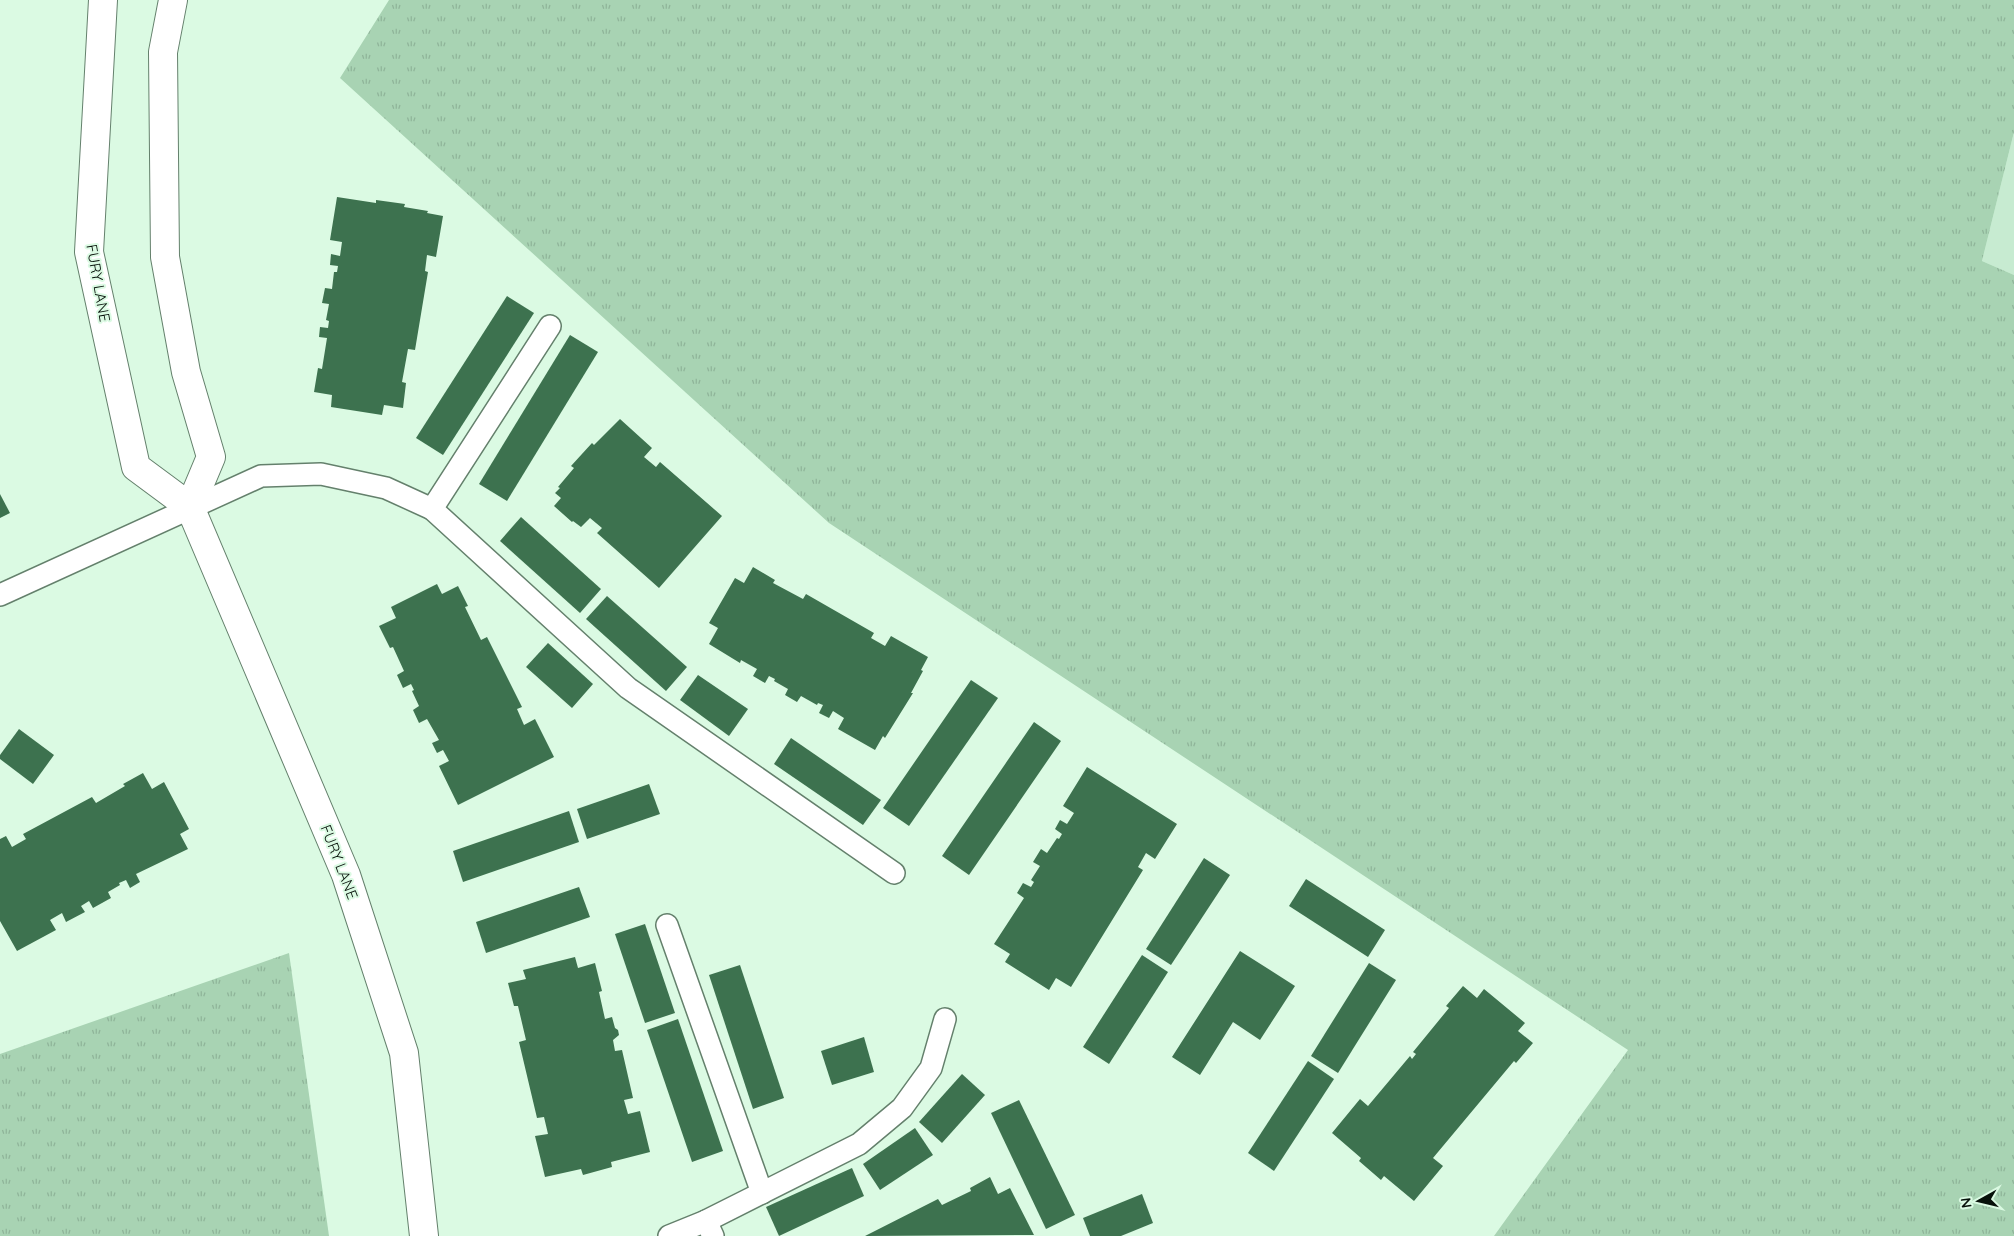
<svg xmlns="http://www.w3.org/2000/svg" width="2014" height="1236" viewBox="0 0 2014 1236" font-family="Quicksand,sans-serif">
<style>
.built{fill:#c7ebd1}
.grass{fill:url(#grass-tufts)}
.building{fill:#3d724f}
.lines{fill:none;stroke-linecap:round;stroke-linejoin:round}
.lane-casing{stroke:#64806c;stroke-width:24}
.secondary-casing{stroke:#64806c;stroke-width:30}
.lane{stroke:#fff;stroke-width:21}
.secondary{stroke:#fff;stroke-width:28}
.labels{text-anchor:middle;stroke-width:4;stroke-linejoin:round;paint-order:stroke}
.street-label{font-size:15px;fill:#07110a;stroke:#dbfae3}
</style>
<defs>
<pattern id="grass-tufts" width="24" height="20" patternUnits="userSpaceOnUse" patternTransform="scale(1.25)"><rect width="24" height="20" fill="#a8d3b3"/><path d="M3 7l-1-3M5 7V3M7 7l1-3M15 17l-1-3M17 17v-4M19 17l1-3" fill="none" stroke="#8fb499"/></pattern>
</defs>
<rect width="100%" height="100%" fill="#dbfae3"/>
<path class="built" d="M2014,132V275L1982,261Z"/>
<g class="grass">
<path d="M389,0H2014V132L1982,261L2014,275V1236H1494L1628,1050L829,523L340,78Z"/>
<path d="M289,953L329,1236H0V1054Z"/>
</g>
<g class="building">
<path d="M337,197L376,203V200L405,204L404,207L428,211L427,213L443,216L436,257L427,255L425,271L428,272L415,350L408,349L402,382L406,383L403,408L384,405L382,415L331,407L332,395L314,392L318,368L322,369L327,338L319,337L320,327L328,328L329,321L326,320L329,304L322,303L325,288L332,289L334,272H337L338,266L330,265L331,254L340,256L342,242L330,240Z"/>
<path d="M507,296L534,313L443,455L416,438Z"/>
<path d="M570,335L598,352L507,501L479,484Z"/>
<path d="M620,419L652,448L644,457L656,467L660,462L722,516L659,588L597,533L602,528L590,518L581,527L573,521L572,522L554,506L561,498L555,493L560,488L558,487L574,468L571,466L592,443L594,445Z"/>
<path d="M0,494L10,513L0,518Z"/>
<path d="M521,517L601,589L580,613L500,541Z"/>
<path d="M753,567L775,580L773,583L803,599L806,594L874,633L871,638L885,646L891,636L928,657L921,670L923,671L911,693H913L885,738L883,736L875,750L838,729L844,718L833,711L829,718L819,713L823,705L818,703L817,705L801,696L797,702L785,695L788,689L774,681L775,679L769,676L765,683L753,676L757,669L741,660L740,663L709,644L718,628L709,623L735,578L744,583Z"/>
<path d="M437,584L442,594L458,586L468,606L465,607L481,640L487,637L522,707L517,709L524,725L535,719L554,757L458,805L439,766L449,761L443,750L437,753L432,743L439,740L427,719L419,723L413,710L419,706L412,691L414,690L411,684L403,688L397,675L404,671L393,647L390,648L379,626L396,618L391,607Z"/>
<path d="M607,596L687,667L666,691L586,619Z"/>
<path d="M548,643L593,684L572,708L526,667Z"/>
<path d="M698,675L748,709L729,736L680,700Z"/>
<path d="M971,680L998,698L909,826L883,808Z"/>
<path d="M1034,722L1061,741L969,875L942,856Z"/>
<path d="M19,729L54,755L33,784L0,759V755Z"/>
<path d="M791,738L881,800L863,825L774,764Z"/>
<path d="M1087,767L1177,824L1155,859L1146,853L1138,867L1143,870L1071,987L1056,978L1049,990L1005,962L1010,954L994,944L1024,898L1017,893L1023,883L1031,887L1034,882L1031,880L1040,866L1033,862L1041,849L1047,853L1057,838L1059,839L1062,834L1055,829L1060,820L1067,824L1074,813L1063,806Z"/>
<path d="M143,773L152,789L164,782L189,829L180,834L188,849L136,874L140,882L130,888L126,880L119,883L120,885L108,892L111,898L93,908L89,901L81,906L85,912L66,922L62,913L50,920L56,930L17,951L0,921V839L6,836L12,847L26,839L23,834L92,797L96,803L125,786L123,784Z"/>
<path d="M649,784L660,814L587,839L577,809Z"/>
<path d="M569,811L579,842L463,882L453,851Z"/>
<path d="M1204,858L1230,875L1171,965L1146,949Z"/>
<path d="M1306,879L1385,930L1368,957L1289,906Z"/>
<path d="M579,887L590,917L486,953L476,922Z"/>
<path d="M645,924L675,1013L645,1023L615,934Z"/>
<path d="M1240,951L1295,986L1260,1040L1233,1022L1200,1075L1172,1057Z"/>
<path d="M1142,955L1168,972L1109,1064L1083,1047Z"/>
<path d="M575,957L578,968L595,963L602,991L599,992L605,1019L612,1017L615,1028L618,1030L619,1035L613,1040L615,1051L622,1050L633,1098L624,1100L628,1114L640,1111L650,1152L611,1162L612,1167L583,1175L581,1169L545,1177L535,1136L548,1134L544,1117L537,1118L519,1042L526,1040L518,1006H514L508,983L526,979L523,970Z"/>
<path d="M1369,963L1396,980L1338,1073L1311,1056Z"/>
<path d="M740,965L784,1098L753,1109L709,975Z"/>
<path d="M1463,986L1477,998L1484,989L1525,1023L1518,1031L1533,1043L1516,1063L1514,1061L1433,1158L1443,1166L1414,1201L1384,1176L1381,1180L1359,1161L1361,1158L1332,1133L1360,1099L1368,1106L1410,1056L1412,1059L1416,1054L1413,1052L1449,1008L1446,1006Z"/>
<path d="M678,1019L723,1151L692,1162L647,1030Z"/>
<path d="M864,1037L874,1072L832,1085L821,1051Z"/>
<path d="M1308,1061L1334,1079L1274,1171L1248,1153Z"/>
<path d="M962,1074L985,1095L942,1143L919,1122Z"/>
<path d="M1019,1100L1075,1215L1046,1229L991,1113Z"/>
<path d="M915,1128L933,1155L880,1190L863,1164Z"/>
<path d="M852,1168L864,1196L779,1236L766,1207Z"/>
<path d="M990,1177L998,1194L1010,1188L1034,1235L865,1236L938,1199L942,1205L971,1191L970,1188Z"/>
<path d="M1142,1194L1153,1223L1121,1236H1090L1083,1218Z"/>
</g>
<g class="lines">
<g class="lane-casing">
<g id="lane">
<path d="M550,326L432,509L628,688L894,873"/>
<path d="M0,595L261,476L321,474L386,488L432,509"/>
<path d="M667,925L762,1193"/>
<path d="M706,1221L859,1144L902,1108L931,1068L945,1019"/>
<path d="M669,1236L706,1221L713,1236"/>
</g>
</g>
<g class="secondary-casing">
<g id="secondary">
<path d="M103,0L89,252L136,467L190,507L346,875L404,1053L424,1236"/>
<path d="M173,0L163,52L165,257L186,372L211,457L190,507"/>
</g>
</g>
<use href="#lane" class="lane"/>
<use href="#secondary" class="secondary"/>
</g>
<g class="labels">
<g class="street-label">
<text transform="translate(98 283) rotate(80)" y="5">FURY LANE</text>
<text transform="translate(339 862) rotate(69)" y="5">FURY LANE</text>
</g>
</g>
<g transform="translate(1979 1201) rotate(262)" stroke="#dbfae3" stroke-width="4" paint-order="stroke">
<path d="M0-4L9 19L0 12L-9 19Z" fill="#07110a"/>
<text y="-8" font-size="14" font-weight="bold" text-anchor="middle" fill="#07110a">N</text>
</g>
</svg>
